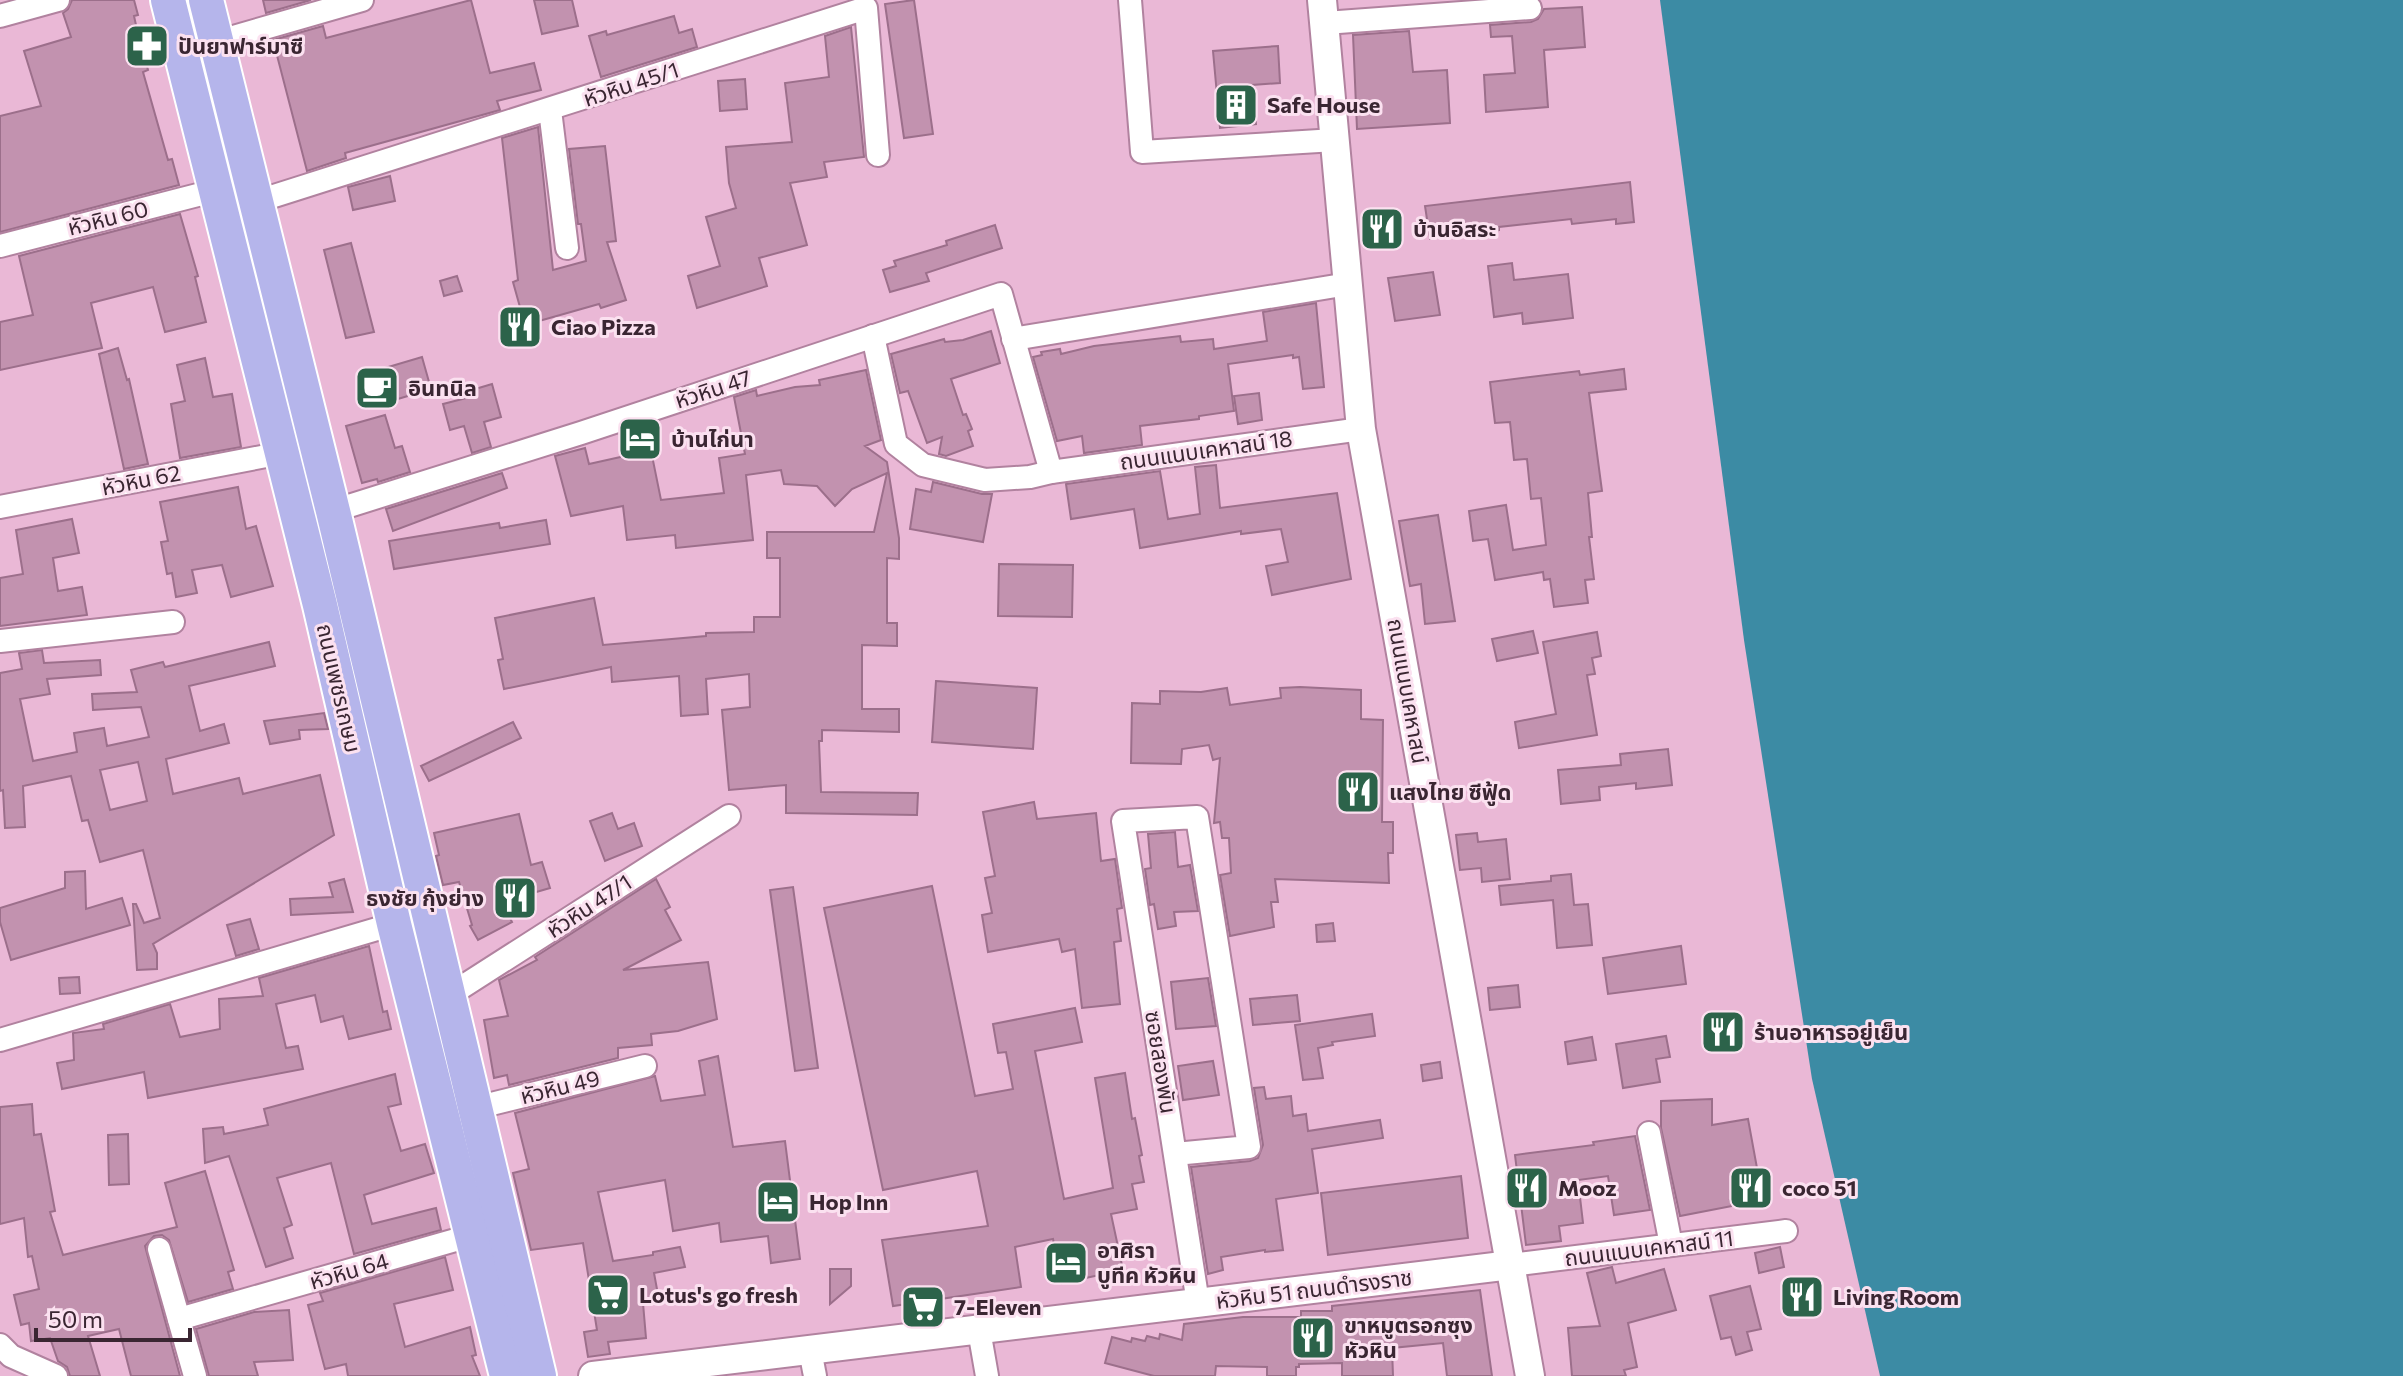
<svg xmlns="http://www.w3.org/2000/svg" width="2403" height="1376" viewBox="0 0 2403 1376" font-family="Commissioner,'Noto Sans Thai',sans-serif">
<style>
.water{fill:#3c8ba4}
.building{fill:#c292af;stroke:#9c6f8b;stroke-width:2;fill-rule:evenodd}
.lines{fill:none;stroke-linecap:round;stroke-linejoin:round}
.minor-casing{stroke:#b1829f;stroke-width:26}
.tertiary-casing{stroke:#b1829f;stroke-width:32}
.primary-casing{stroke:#fff;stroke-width:38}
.minor{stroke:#fff;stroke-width:22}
.tertiary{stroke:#fff;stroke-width:28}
.primary{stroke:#b5b5eb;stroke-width:34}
.labels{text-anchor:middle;stroke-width:6;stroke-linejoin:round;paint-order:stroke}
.poi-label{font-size:22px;font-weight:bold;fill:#3a2632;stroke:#fbe1f0;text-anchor:start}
.street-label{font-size:22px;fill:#3a2632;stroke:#fbe1f0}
</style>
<rect width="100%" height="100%" fill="#eab8d6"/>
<path class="water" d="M1660,0H2403V1376H1880L1812,1079L1744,640Z"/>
<g class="building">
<path d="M72,0H134L138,15L134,16L136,25L148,70L143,72L168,160L172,159L179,185L0,232V116L41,106L24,51L71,37L63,13L68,9Z"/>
<path d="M263,0H311L266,13Z"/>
<path d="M471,0L490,73L534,63L541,90L497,101L500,110L345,153L346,158L307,171L273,40L323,26L326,38Z"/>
<path d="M534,0H572L578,26L542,34Z"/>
<path d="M914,0L933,134L904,138L885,4Z"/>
<path d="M1582,7L1585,47L1544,50L1548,107L1486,112L1484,75L1515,73L1512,36L1491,37L1490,25L1531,22L1538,19L1544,9Z"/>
<path d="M674,16L679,33L692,29L697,47L601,77L589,36L606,31L607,35Z"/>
<path d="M851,27L864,157L824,162L827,177L790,183L807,245L759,258L767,286L697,308L688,276L720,266L706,217L736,208L729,183L726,147L792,142L785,83L829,77L825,36Z"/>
<path d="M1409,31L1413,72L1447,70L1450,123L1357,129L1353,35Z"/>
<path d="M1278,46L1280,83L1252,85L1256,124L1220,128L1213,51Z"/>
<path d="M745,79L747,109L720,111L718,81Z"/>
<path d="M538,127L553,270L586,261L581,224H578L569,149L605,146L616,241L607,242L626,300L601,308L599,304L525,325L513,282L518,280L502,138Z"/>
<path d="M390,176L395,201L353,210L348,187Z"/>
<path d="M1630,182L1634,222L1616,224V219L1572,224L1571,219L1499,227V230L1430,239L1425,206Z"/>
<path d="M180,214L198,276L195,277L206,322L165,332L153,287L91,303L102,348L0,370V322L33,315L19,256Z"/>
<path d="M995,225L1002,248L926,273L929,281L890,292L883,270L896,266L894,261L947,245L946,241Z"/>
<path d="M351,243L374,332L346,338L324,250Z"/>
<path d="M1512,263L1514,280L1568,274L1573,318L1523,324L1522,313L1494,317L1488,266Z"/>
<path d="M1433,272L1440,315L1395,321L1388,278Z"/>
<path d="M457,276L462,291L444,296L440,281Z"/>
<path d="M1316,303L1324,387L1303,389L1299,357L1293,358V355L1228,364L1234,411L1199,416V419L1140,426L1142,445L1084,453L1082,436L1057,441L1033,357L1042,355L1041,352L1060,349L1061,354L1094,346L1180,336L1181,342L1213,339L1214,349L1267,341L1263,312Z"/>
<path d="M991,331L1000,363L951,379L963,415L966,414L972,429L968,431L973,446L946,456L939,454L942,437L927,443L908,391L900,393L891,354L944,339L945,342L963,340Z"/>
<path d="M118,348L127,380L129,379L148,464L124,469L99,354Z"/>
<path d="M422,357L431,389L368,408L358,376Z"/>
<path d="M205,358L213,397L232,394L241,447L180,458L171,404L185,401L177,365Z"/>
<path d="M1624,369L1626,389L1589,393L1602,491L1588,493L1592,537H1589L1594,579L1585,580L1588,603L1554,607L1550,579L1544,580L1543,572L1495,580L1488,539L1473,541L1469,511L1506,505L1513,550L1546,545L1541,498L1531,499L1527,459L1514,460L1510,422L1495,423L1490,382L1579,371L1580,375Z"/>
<path d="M866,370L881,440L865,446L887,462L899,538V559L887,558V623H897V646L862,645V709H899V732L822,730V741H819L821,792L918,793L917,815L786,813V785L729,790L722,710L750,707L749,674L706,679L708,714L681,716L679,676L612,682L611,667L504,689L498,660L503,659L495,618L594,598L603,645L706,636V633L754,632V617H780V558H767V532H874L887,473L852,489L835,506L817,486L784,484L781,470L746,475L753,540L676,548L675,535L627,540L623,506L571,516L555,456L585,448L589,464L625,456L620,435L646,426L661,500L724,493L719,458L745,454L734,397L756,390L757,396L795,387L820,385L819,380Z"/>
<path d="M492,384L501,417L484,422L491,447L472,453L464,426L450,430L443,404L474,396L472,390Z"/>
<path d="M1259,393L1262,420L1238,424L1234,396Z"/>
<path d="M385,415L395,448L402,446L410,472L378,482L377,479L362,483L346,426Z"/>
<path d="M1216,465L1220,508L1337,493L1351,579L1272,595L1266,566L1288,562L1281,529L1241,534V531L1140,548L1134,509L1071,519L1066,484L1160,471L1168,519L1200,514L1195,467Z"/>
<path d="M502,473L507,488L393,531L386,509Z"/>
<path d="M933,482L982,494H992L983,542L910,529L916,489L931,492Z"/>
<path d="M238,487L246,529L256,526L273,586L231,597L222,565L192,570L197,593L176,597L172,573L167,574L161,542L168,541L160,502Z"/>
<path d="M1438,515L1455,621L1425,624L1421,584L1410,586L1399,521Z"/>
<path d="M72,519L79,553L53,558L58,591L82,587L87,615L0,626V578L23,574L16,530Z"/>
<path d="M546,520L550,544L394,569L389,541L499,523L500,528Z"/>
<path d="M999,564L1073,565L1072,617L998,616Z"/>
<path d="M1533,631L1538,653L1497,661L1492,639Z"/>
<path d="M1597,632L1601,656L1592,658L1595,674L1587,675L1597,735L1519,748L1515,722L1556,714L1543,642Z"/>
<path d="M269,642L275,666L189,686L200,731L224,724L229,743L166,759L173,794L239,778L243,794L320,775L334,835L153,944L157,953V969L137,970L133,904H136L144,923L160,918L143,850L100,862L88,820L82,821L71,776L23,786L25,827L5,828L3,790L0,791V673L22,669L19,653L42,650L44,663L100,660L101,675L47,679L50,694L20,699L33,761L77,752L74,733L104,728L107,746L149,737L141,707L93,710L92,694L137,692L131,670L163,662L165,667ZM138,762L147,801L110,810L100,770Z"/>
<path d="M936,681L1037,688L1033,749L932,742Z"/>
<path d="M1300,687L1361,690V719L1383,720L1382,822H1393V853H1388L1389,883L1275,879L1278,902H1271L1274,927L1230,936L1220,875L1231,873L1229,838H1222L1220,822L1214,823L1220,758L1213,760L1209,745L1182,749L1181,764L1131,763L1132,703L1160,704V691L1201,692L1227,688L1230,705L1281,698L1280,688Z"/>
<path d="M324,713L328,729L299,730L300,739L270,744L264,721Z"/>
<path d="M513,722L521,738L429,781L421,766Z"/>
<path d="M1668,749L1672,785L1636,789V783L1599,787L1600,800L1561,804L1558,770L1621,765L1620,754Z"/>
<path d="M1034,802L1037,819L1096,813L1101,861L1115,859L1122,908L1117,909L1121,941L1114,942L1120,1004L1082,1008L1075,949L1062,952L1059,939L988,952L982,915L992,913L985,878L995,876L983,812Z"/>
<path d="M612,813L618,829L634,823L642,846L605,861L590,821Z"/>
<path d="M519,814L531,865L542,862L550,888L502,902L512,922L478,940L470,926L472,925L459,882L443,885L436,856L439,855L434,833Z"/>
<path d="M1175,832L1178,867L1190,865L1198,911L1174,912L1176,926L1158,929L1154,904L1150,905L1145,869L1151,868L1148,834Z"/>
<path d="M1477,833L1478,842L1506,839L1510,879L1482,882L1481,868L1460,870L1456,835Z"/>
<path d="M85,871L86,909L122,898L130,925L11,960L0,922V908L65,888V872Z"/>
<path d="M1571,874L1574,905L1588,904L1592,945L1557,948L1553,900L1501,905L1499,886L1551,881V876Z"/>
<path d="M344,879L353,912L291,915L290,899L333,897L329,883Z"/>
<path d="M656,879L670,907L665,910L681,940L623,970L708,962L717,1019L678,1031L651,1034L652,1045L618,1048V1058L509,1085L507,1075L494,1078L484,1020L508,1016L499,980L537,960L535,957Z"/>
<path d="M932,886L975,1096L1013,1089L1006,1052L998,1053L993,1024L1075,1008L1082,1042L1035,1051L1064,1199L1113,1188L1095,1078L1125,1073L1132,1119L1135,1118L1142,1155L1139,1156L1144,1182L1132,1184L1137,1209L1111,1214L1123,1270L1062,1283L1053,1239L1015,1247L1021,1287L893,1306L882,1240L988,1226L977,1171L883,1190L824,908Z"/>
<path d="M793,887L818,1068L795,1071L770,890Z"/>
<path d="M250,919L259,949L236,956L227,925Z"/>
<path d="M1333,923L1335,941L1317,942L1316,925Z"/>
<path d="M369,946L383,1012L387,1011L391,1029L349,1039L343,1016L321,1022L315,995L276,1004L286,1048L298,1046L303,1069L148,1098L144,1072L62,1089L57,1063L74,1060L73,1033L104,1029L103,1024L170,1004L180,1037L220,1029L219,999L263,996L259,978Z"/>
<path d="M1681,946L1686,984L1608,994L1603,958Z"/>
<path d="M79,977L80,993L60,994L59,978Z"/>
<path d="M1208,978L1216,1026L1176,1029L1171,982Z"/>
<path d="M1518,985L1520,1007L1490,1010L1488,988Z"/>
<path d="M1297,995L1300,1021L1253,1025L1250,999Z"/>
<path d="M1372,1014L1375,1036L1332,1042L1333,1045L1318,1048L1323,1078L1303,1080L1295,1025Z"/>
<path d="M1666,1036L1670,1057L1656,1059L1660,1082L1623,1088L1616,1044Z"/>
<path d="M1592,1037L1596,1060L1568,1064L1565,1042Z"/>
<path d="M718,1056L733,1147L785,1141L800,1259L771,1263L768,1236L721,1242L719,1223L673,1231L665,1180L598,1192L613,1261L653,1255V1252L680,1247L685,1267L654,1273L659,1300L643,1303L646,1338L608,1342L610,1354L588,1357L584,1332L597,1330L583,1243L531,1250L513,1173L529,1169L515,1113L655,1076L661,1101L705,1095L699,1061Z"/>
<path d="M1213,1061L1219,1095L1183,1100L1178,1066Z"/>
<path d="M1440,1062L1442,1078L1423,1081L1421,1065Z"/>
<path d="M395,1074L401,1104L388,1107L401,1151L425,1144L434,1173L364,1195L372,1224L436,1208L441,1230L354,1254L331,1163L277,1178L292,1225L284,1228L293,1258L266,1267L229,1156L205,1163L203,1129L223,1127L224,1134L268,1125L264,1109Z"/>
<path d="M1264,1087L1266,1099L1291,1096L1293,1116L1306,1114L1308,1131L1380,1120L1383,1138L1312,1149L1318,1193L1276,1199L1283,1250L1265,1252V1250L1221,1257L1223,1270L1208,1274L1191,1167L1250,1161L1258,1158L1263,1145L1254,1088Z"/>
<path d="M1712,1099V1125L1748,1119L1759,1179L1768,1177L1771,1193L1730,1200L1732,1206L1680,1216L1661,1128V1101Z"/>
<path d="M32,1104L34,1135L41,1134L55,1211L50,1212L63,1255L177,1227L165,1183L205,1171L234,1270L228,1272L233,1289L188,1302L169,1240L162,1235L154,1236L145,1246L180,1376H131L119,1329L88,1336L100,1376H70L67,1367L58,1361L50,1338L31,1341L29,1323L21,1325L14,1295L39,1289L32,1256L28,1257L24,1218L0,1224V1107Z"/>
<path d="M128,1134L129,1184L109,1185L108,1135Z"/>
<path d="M1635,1136L1650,1210L1614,1215L1608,1176L1578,1180L1583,1223L1559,1226L1561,1241L1526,1245L1515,1155L1594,1145L1593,1142Z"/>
<path d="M1461,1176L1468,1238L1328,1255L1321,1193Z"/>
<path d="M1780,1247L1784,1267L1759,1273L1755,1253Z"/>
<path d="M445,1257L453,1290L394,1304L405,1347L470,1327L476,1355L472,1356L480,1376H348L346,1364L325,1369L308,1305L323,1301L320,1293Z"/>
<path d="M1612,1267L1616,1283L1664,1269L1676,1310L1628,1323L1637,1367L1624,1370L1626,1376H1572L1568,1328L1600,1326L1587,1273Z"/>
<path d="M830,1269H851V1286L830,1304Z"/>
<path d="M1750,1286L1761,1329L1747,1332L1752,1350L1736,1355L1731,1337L1721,1339L1710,1296Z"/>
<path d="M1480,1290L1492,1376H1447L1443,1343L1392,1348L1393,1376H1342V1363L1299,1364V1367H1296V1376H1267V1367L1216,1366L1215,1376H1154L1105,1363L1112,1337L1131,1342L1132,1338L1145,1341L1147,1336L1159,1339L1160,1334L1182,1340L1184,1324L1243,1317H1301V1311H1332V1306Z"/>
<path d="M289,1310L293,1360L254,1362L258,1376H209L196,1329L254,1312Z"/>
</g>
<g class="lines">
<g class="minor-casing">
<g id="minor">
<path d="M1130,0L1142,152L1335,140"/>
<path d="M0,16L58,0"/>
<path d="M1325,23L1530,8"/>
<path d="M216,42L362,0"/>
<path d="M550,110L567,248"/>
<path d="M255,202L866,8L878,155"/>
<path d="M0,246L217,190"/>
<path d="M873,336L896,444L923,465L985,480L1030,477L1051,472L1361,429"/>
<path d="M1013,339L1348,284"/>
<path d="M0,507L282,453"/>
<path d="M333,511L581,433L1001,294L1051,472"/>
<path d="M0,641L173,622"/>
<path d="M448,996L729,816"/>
<path d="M0,1040L394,924"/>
<path d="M475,1108L645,1066"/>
<path d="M1649,1133L1671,1245"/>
<path d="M1175,1154L1249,1147L1197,817L1123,821L1198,1303"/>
<path d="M159,1249L195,1376"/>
<path d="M1511,1265L1786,1231"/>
<path d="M179,1319L473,1235"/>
<path d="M979,1330L987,1376"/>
<path d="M0,1345L11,1356L56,1376"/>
<path d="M810,1350L815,1376"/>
</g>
</g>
<g class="tertiary-casing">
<g id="tertiary">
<path d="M1322,0L1361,429L1530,1376"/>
<path d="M593,1376L1511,1265"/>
</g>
</g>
<g class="primary-casing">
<g id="primary">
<path d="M168,0L320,605L394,924L507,1376"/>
<path d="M206,0L333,511L539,1376"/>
</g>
</g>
<use href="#minor" class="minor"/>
<use href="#tertiary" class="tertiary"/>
<use href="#primary" class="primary"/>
</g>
<defs>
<g id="pharmacy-square" transform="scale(2.3)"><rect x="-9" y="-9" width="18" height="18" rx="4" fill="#2c634a" stroke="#fbe1f0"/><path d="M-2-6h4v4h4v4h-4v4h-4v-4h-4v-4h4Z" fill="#fff"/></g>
<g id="building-square" transform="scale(2.3)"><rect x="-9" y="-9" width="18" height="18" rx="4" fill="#2c634a" stroke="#fbe1f0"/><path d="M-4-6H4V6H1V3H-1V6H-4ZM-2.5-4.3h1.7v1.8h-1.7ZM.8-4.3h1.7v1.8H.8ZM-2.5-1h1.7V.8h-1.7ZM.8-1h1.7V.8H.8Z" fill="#fff"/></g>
<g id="restaurant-square" transform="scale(2.3)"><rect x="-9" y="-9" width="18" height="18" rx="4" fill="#2c634a" stroke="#fbe1f0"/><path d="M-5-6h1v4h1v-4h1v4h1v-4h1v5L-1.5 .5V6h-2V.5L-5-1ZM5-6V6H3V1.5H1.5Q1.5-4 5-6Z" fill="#fff"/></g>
<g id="cafe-square" transform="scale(2.3)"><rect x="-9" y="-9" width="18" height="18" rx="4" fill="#2c634a" stroke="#fbe1f0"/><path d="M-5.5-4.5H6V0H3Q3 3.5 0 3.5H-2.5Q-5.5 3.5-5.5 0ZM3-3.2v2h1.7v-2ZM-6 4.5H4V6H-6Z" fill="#fff"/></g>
<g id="hotel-square" transform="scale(2.3)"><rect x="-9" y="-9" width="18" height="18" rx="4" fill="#2c634a" stroke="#fbe1f0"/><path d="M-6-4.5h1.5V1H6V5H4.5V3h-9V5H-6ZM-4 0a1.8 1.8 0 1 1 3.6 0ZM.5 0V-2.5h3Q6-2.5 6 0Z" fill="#fff"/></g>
<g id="supermarket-square" transform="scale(2.3)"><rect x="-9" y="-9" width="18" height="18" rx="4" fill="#2c634a" stroke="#fbe1f0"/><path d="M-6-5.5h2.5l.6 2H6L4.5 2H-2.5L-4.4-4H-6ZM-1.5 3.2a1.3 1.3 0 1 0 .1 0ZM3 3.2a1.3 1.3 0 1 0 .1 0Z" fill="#fff"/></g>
</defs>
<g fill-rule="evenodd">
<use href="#pharmacy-square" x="147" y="46"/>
<use href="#building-square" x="1236" y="105"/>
<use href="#restaurant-square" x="1382" y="229"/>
<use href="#restaurant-square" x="520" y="327"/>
<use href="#cafe-square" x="377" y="388"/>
<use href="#hotel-square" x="640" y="439"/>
<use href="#restaurant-square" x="1358" y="792"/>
<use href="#restaurant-square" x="515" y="898"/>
<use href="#restaurant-square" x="1723" y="1032"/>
<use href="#restaurant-square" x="1527" y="1188"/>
<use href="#restaurant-square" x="1751" y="1188"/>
<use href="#hotel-square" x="778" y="1202"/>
<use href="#hotel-square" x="1066" y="1263"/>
<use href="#supermarket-square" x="608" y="1295"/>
<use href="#restaurant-square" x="1802" y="1297"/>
<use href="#supermarket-square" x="923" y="1307"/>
<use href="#restaurant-square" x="1313" y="1338"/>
</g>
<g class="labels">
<g class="poi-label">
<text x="178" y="54">ปันยาฟาร์มาซี</text>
<text x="1267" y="113">Safe House</text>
<text x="1413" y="237">บ้านอิสระ</text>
<text x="551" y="335">Ciao Pizza</text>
<text x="408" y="396">อินทนิล</text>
<text x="671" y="447">บ้านไก่นา</text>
<text x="1389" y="800">แสงไทย ซีฟู้ด</text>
<text x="484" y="906" text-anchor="end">ธงชัย กุ้งย่าง</text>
<text x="1754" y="1040">ร้านอาหารอยู่เย็น</text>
<text x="1558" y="1196">Mooz</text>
<text x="1782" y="1196">coco 51</text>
<text x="809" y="1210">Hop Inn</text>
<text x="1097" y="1258">อาศิรา<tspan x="1097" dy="25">บูทีค หัวหิน</tspan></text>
<text x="639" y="1303">Lotus's go fresh</text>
<text x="1833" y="1305">Living Room</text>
<text x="954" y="1315">7-Eleven</text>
<text x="1344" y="1333">ขาหมูตรอกซุง<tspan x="1344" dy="25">หัวหิน</tspan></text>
</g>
<g class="street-label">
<text transform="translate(631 84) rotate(-18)" y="8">หัวหิน 45/1</text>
<text transform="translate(108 218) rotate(-14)" y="8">หัวหิน 60</text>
<text transform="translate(713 389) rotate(-18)" y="8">หัวหิน 47</text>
<text transform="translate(1206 450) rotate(-8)" y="8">ถนนแนบเคหาสน์ 18</text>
<text transform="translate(141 480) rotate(-11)" y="8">หัวหิน 62</text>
<text transform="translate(339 688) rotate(77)" y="8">ถนนเพชรเกษม</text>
<text transform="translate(1408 691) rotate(80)" y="8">ถนนแนบเคหาสน์</text>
<text transform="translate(589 906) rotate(-33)" y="8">หัวหิน 47/1</text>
<text transform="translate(1161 1062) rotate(81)" y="8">ซอยสองพัน</text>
<text transform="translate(560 1087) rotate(-14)" y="8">หัวหิน 49</text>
<text transform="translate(1649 1248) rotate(-7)" y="8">ถนนแนบเคหาสน์ 11</text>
<text transform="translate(349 1271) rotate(-16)" y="8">หัวหิน 64</text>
<text transform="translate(1314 1289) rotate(-7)" y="8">หัวหิน 51 ถนนดำรงราช</text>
</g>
</g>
<path d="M36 1328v12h154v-12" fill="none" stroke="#3a2632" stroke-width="4"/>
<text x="48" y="1328" font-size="24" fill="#3a2632" stroke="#fbe1f0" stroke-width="6" paint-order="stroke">50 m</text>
</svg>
